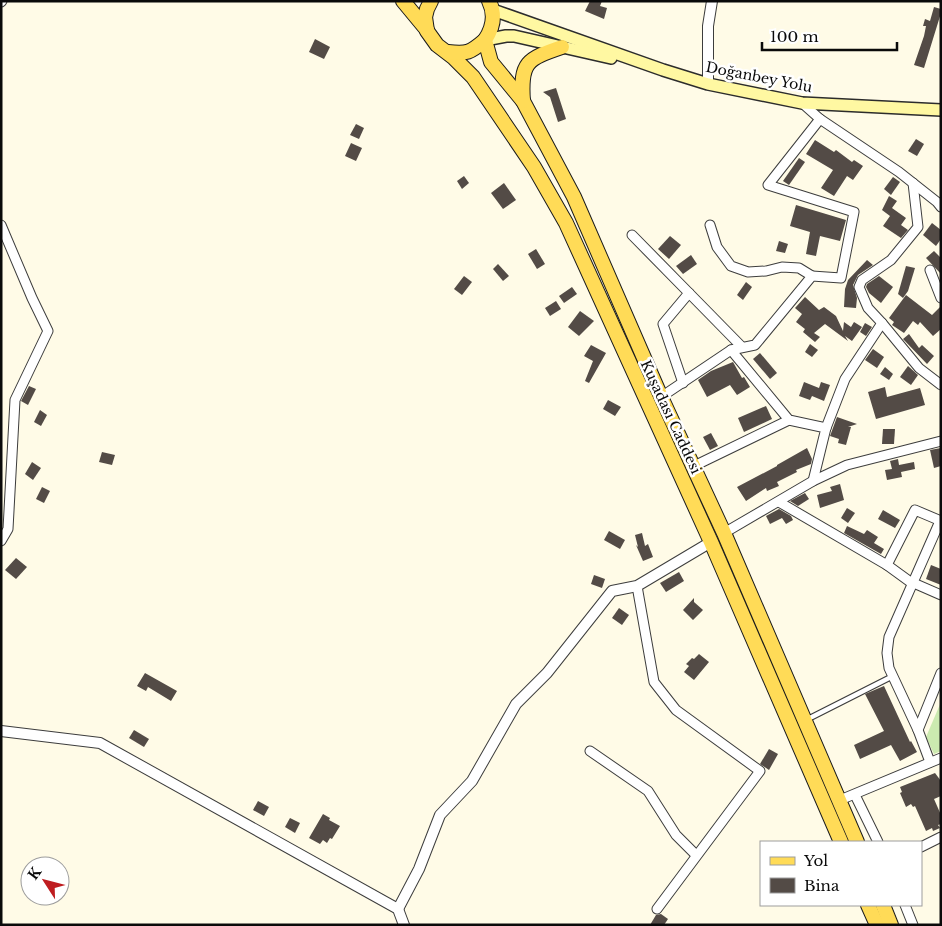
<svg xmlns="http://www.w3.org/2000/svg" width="942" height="926" viewBox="0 0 942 926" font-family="'Libre Baskerville',serif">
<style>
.green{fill:#cceab0}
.building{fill:#534b46}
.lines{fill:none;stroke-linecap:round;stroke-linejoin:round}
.service-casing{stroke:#3d3d3d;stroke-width:7}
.minor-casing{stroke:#3d3d3d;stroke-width:11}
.tertiary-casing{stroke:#3d3d3d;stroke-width:12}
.secondary-casing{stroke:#2c2c2c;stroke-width:14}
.primary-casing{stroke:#1b1b1b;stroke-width:16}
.service{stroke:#fff;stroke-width:4.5}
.minor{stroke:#fff;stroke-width:9}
.tertiary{stroke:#fff;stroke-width:10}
.secondary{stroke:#fff8a2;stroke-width:11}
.primary{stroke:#ffdb57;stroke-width:14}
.labels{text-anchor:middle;stroke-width:5;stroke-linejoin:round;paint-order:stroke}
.street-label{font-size:14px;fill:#0a0a0a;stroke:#fff}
</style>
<rect width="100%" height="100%" fill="#fffbe7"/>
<path class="green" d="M941,702V751L934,754L926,737Z"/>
<g class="building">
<path d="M590,1H602L600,6L607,8L604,19L585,11Z"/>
<path d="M934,7L941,9V13L924,68L914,65L924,36L926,26H923L925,19L930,21Z"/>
<path d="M315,39L330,47L324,59L309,52Z"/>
<path d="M556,88L566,119L558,122L550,97L543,92Z"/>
<path d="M356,124L364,128L359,139L350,135Z"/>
<path d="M916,139L924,144L917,156L908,151Z"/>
<path d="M815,140L834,152L836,150L852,162L854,160L863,166L853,180L847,176L834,196L821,188L833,170L806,154Z"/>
<path d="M351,143L362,148L356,161L345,156Z"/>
<path d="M799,158L805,162L789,185L783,181Z"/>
<path d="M464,176L469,183L462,189L457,181Z"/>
<path d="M893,177L900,182L891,195L884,189Z"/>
<path d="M504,183L516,200L503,209L491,193Z"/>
<path d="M889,196L897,201L892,208L906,218L901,225L908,230L901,238L883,226L890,216L882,210Z"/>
<path d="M796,205L846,220L840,241L820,236L816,256L806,254L810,232L790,226Z"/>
<path d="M932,223L941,230V239L936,246L923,235Z"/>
<path d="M670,236L681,245L669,259L658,249Z"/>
<path d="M779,241L788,244L785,253L776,251Z"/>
<path d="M536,249L545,264L537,269L528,254Z"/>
<path d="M934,251L941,258V274L926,258Z"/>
<path d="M691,255L697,264L683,274L676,266Z"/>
<path d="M867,260L873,265L858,275L853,285L857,298L856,308L844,307L845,289L848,280Z"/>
<path d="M498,264L509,276L503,281L493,269Z"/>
<path d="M906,266L915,268L908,291L903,298L898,294Z"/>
<path d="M464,276L472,282L462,295L454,289Z"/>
<path d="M879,276L893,287L881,303L869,293L866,287L867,284Z"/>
<path d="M746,282L752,287L743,300L737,295Z"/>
<path d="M572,287L577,294L564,303L559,296Z"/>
<path d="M906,295L932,315L941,306V329L933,336L920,322L918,325L913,321L904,333L892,325L894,322L889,318Z"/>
<path d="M805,297L819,310L824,307L836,316L843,331L844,322L851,327L854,322L862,327L852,341L845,336L848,341L825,324L814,333L820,337L815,342L803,332L805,329L796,322L802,314L795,308Z"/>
<path d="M556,301L561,309L550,316L545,308Z"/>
<path d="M580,311L594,321L579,336L568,327Z"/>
<path d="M865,323L872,327L866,336L860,332Z"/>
<path d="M909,334L919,348L922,345L934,356L927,364L903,339Z"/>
<path d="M810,344L818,350L812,357L805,352Z"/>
<path d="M591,345L606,353L589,383L585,381L593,361L584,356Z"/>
<path d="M873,349L884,357L877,368L865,360Z"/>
<path d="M760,353L777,373L770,379L753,359Z"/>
<path d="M733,362L742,378L744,377L750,387L737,395L730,385L707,397L698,380L711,371Z"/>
<path d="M908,366L918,375L911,385L900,377Z"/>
<path d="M885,367L893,374L889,380L880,374Z"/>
<path d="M804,382L819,388L821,382L830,385L824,401L812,396L810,400L799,396Z"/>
<path d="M29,386L36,389L28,405L21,401Z"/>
<path d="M885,387L887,397L920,388L925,405L876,419L868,392Z"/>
<path d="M608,400L621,407L615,416L603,409Z"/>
<path d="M766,406L772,419L744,432L738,418Z"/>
<path d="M40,410L47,415L41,426L34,422Z"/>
<path d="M837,417L857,424L848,427H851L846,445L838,443L839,439L830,436Z"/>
<path d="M883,429H895L894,444H882Z"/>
<path d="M711,433L718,446L710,450L703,437Z"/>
<path d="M807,448L812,459L811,464L796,470L797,472L777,482L779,486L767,491L766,488L746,501L737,487L777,466V465Z"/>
<path d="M941,448V466L934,468L930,450Z"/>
<path d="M102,452L115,455L112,465L99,462Z"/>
<path d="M898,459L899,465L914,462L915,469L901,472L902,477L887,480L885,470L892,469L890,461Z"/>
<path d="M32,462L41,468L33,480L25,474Z"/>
<path d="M840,484L844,500L820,508L817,495L832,491L830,487Z"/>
<path d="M42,487L50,491L44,503L36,499Z"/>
<path d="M805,493L809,499L798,506L790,501Z"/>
<path d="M847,508L855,513L848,523L841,518Z"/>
<path d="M779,509L791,516L793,520L786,524L782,518L770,524L766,516Z"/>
<path d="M883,510L900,520L895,528L878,519Z"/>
<path d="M847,526L864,534L867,530L878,537L874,543L884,549L881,554L844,533Z"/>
<path d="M609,531L625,540L620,549L604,540Z"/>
<path d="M642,533L645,546L648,544L653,557L643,561L636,545L638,547L635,535Z"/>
<path d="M16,558L27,567L16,579L5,570Z"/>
<path d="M931,565L941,569V585L926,579Z"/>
<path d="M679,572L684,581L666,592L660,583Z"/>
<path d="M594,575L605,579L602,588L591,584Z"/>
<path d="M694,598V602L703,610L693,620L683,610Z"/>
<path d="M619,608L629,615L622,625L612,618Z"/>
<path d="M699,654L709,662L694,680L684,672L689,666L686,664L692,658L694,659Z"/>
<path d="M145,673L177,691L171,701L148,687L146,691L137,686Z"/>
<path d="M884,686L910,742L911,741L917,752L900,761L891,745L860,759L854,745L884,731L865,694Z"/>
<path d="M134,730L149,739L144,747L129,738Z"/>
<path d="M769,749L778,754L769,770L760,764Z"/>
<path d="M935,773L941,781V796L934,799L941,815V824L938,825L940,828L933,831L932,828L926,831L915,806L913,807L911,804L906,807L900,793L902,792L900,787Z"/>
<path d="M258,801L269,807L264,816L253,810Z"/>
<path d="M323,814L330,818L329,820L340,826L332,839L330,838L327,843L323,840L320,844L309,838Z"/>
<path d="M290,818L300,823L295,833L285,827Z"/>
<path d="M661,914L668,919L664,925H650L656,915Z"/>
</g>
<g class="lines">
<g class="service-casing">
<path id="service" d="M806,720L893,676"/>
</g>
<g class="minor-casing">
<g id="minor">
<path d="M1,2L2,1"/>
<path d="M802,103L820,119L899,172L937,202L941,207"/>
<path d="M913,183L918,227L891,260L862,280L859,287L868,308L882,323L919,368L941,385"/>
<path d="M1,225L32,298L48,331L15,400L8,529L1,541"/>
<path d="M710,225L717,247L731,266L748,272L766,271L782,267L799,268L812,276"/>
<path d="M632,235L689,293L663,324L683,383"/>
<path d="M930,270L941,298"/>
<path d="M689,293L742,347"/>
<path d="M731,350L789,420L826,428L813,481"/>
<path d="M661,397L731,350L755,345L812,276L841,278L854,212L768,185L820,119"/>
<path d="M826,428L845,379L882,323"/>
<path d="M694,466L789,420"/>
<path d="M779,502L887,565L909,581L941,595"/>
<path d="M724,533L813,481L847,465L941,441"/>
<path d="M887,565L915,510L941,521"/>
<path d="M637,586L654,682L676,710L760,771L657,909"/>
<path d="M918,730L889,668L887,653L889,637L940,521"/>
<path d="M590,751L648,791L676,835L696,855"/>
<path d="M930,762L918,730L941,673"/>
<path d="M855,795L878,842"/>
<path d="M840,800L941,758"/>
<path d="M921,847L941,837"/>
<path d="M905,905L913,925"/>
</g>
</g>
<g class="tertiary-casing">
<g id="tertiary">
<path d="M708,84V26L712,1"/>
<path d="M1,731L100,743L398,909L404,925"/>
<path d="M398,909L419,869L440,815L472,781L516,704L547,673L612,591L637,586L711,542"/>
</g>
</g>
<g class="secondary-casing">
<g id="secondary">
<path d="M493,10L663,70L708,84L802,103L941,110"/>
<path d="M485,40L506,36H514L611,58"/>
</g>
</g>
<g class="primary-casing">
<g id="primary">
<path d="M403,1L427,30"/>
<path d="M431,1L427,9L425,17L427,31L437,45L454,58L473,77L534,167L566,223L711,542L841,842"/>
<path d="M489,1C496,15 493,28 485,40L491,62L523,101L574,197L661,397L724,533L857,842"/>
<path d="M448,52C467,54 470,53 485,40"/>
<path d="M523,101C520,62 527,59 562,47"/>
<path d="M868,905L877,925"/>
<path d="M883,905L891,925"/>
</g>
</g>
<use href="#service" class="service"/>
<use href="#minor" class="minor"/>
<use href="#tertiary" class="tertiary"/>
<use href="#secondary" class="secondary"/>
<use href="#primary" class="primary"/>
</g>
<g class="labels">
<g class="street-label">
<text transform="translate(759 77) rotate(11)" y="5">Doğanbey Yolu</text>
<text transform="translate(671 417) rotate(65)" y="5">Kuşadası Caddesi</text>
</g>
</g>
<rect width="942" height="926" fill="none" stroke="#0a0a0a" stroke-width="5"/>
<rect x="760" y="841" width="162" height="65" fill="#ffffff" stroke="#9d9d9d"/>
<rect x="770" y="857" width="25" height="8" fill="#ffdb57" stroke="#9d9d9d"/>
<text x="804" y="866" font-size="15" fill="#0a0a0a">Yol</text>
<rect x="770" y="878" width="25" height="15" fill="#534b46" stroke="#9d9d9d"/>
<text x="804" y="891" font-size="15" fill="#0a0a0a">Bina</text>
<g transform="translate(45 881) rotate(306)"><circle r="24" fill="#ffffff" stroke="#9d9d9d"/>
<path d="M0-4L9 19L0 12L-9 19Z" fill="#bf1d20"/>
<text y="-8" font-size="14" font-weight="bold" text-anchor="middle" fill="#0a0a0a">K</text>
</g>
<path d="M762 42v8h135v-8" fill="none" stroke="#0a0a0a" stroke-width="2.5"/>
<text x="770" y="42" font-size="15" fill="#0a0a0a" stroke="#ffffff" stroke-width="4" paint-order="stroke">100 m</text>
</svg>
